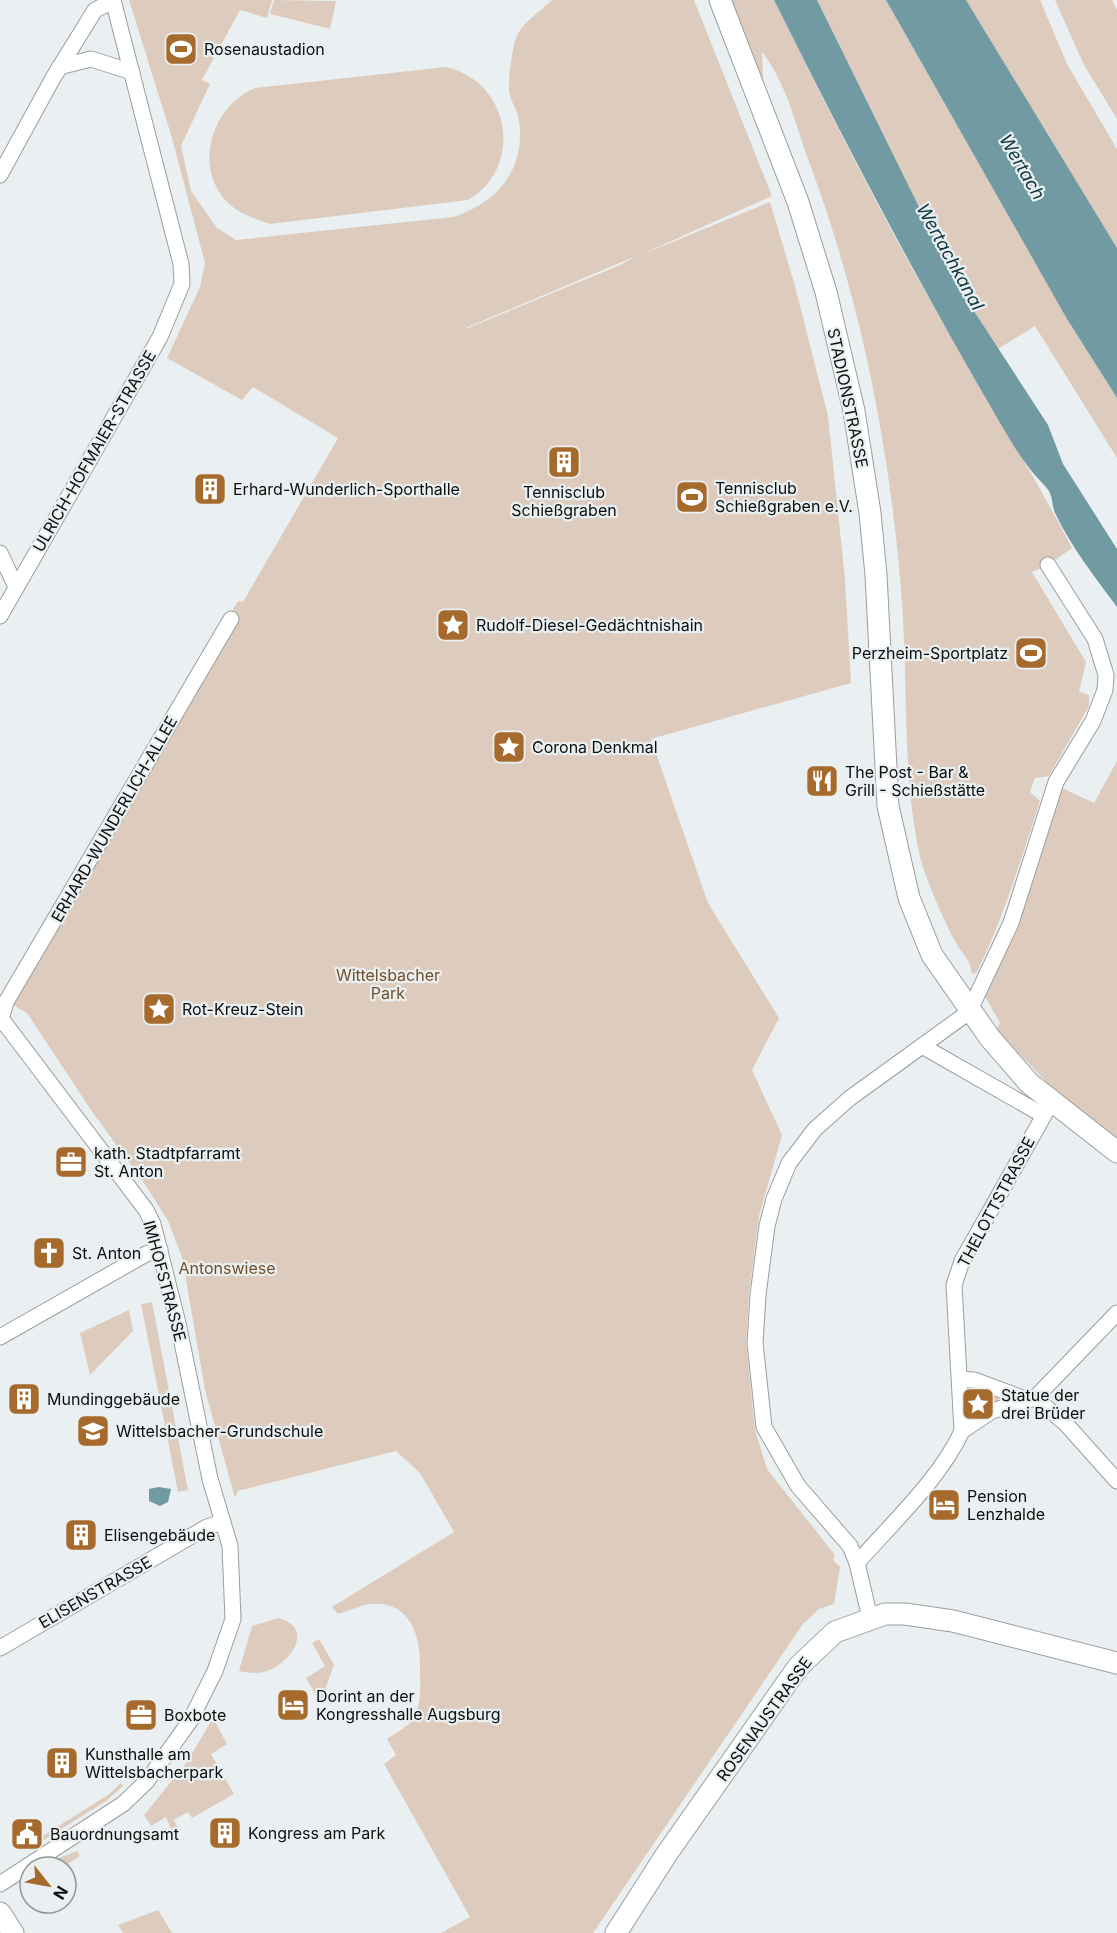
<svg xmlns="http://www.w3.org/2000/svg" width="1117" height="1933" viewBox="0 0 1117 1933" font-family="Inter,sans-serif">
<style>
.green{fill:#ddccbd;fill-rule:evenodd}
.water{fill:#719aa3}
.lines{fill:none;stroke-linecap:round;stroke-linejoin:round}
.street-casing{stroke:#999e9f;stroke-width:17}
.secondary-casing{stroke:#999e9f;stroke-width:23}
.street{stroke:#fff;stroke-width:15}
.secondary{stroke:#fff;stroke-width:21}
.labels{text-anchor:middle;stroke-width:4.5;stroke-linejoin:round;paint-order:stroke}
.poi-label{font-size:16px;fill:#0c0e0e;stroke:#eaf0f1;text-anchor:start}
.street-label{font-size:16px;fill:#0c0e0e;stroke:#eaf0f1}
.park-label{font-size:16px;fill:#754d26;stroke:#eaf0f1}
.water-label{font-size:18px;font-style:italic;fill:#0e363e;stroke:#eaf0f1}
</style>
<rect width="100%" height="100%" fill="#eaf0f1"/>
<g class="green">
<path d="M129,0H272L267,18L240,10L202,80L210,84L181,146L191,191L217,228L236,240L453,217C499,202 528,167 518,116C517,109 511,102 510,95C507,85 512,46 517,36C522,23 542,10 552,0H694L772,196L638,256L770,202L795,286L828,416L845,579L851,683L651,739L708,903L779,1018L752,1070L782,1135L759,1216L749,1294L746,1343L755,1430L767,1469L835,1555L833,1560L840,1567L834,1604L819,1609L803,1624L593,1933H441L470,1917L384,1764L396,1755L387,1739C395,1733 408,1727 413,1719C422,1705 420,1686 420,1670C421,1636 411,1600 369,1604C359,1606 348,1611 338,1614L332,1607L454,1532L420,1473L396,1451L238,1491L235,1498L205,1390L182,1257L168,1221L146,1186L91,1110L27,1013L11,1004L153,746L238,601L243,602L338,438L253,387L242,400L167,358L200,287L205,263L172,138ZM636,256L620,265L466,329V328Z"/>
<path d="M274,0L336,1L330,29L270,14Z"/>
<path d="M720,0H774C826,105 878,209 936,311C981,390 1030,467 1072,548L1048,565L1032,572L1086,662L1079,692L1089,695V706L1049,776L1035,778L1030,792L1040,801C1021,859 1004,917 977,972L972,974C971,960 961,953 955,941C945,923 922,871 919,852C902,771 908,685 902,602C891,456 863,309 812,170C797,131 788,85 762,52L763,84Z"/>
<path d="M817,0H886L1067,319L1117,398V458L1035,326L998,349L959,288Z"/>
<path d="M966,0H1040L1067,64L1117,149V248Z"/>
<path d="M1055,0H1112L1117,10V119L1084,65Z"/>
<path d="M446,67C510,81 525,167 468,200L270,224C255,219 240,214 228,203C192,167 212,106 255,88Z"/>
<path d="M1117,761V1141L1057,1093L999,1033L996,1029L1000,1023L984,995L1058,786L1094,803Z"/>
<path d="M152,1302L188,1490L178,1492L141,1304Z"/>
<path d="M129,1310L133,1331L90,1375L80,1333Z"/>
<path d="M974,1386L1001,1396L996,1403L972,1416L969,1411V1391Z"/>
<path d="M278,1618C319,1629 286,1670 258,1673C252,1673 245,1672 239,1671L252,1626Z"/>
<path d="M319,1639L334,1665L326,1687L327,1701L320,1702L306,1678L325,1666L312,1643Z"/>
<path d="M213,1718L227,1744L211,1754L234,1794L192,1818L188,1812L174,1820L177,1826L171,1829L166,1817L151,1826L144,1815L187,1762Z"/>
<path d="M121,1783L123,1786L106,1801L36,1845L33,1842L108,1795Z"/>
<path d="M77,1851L80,1856L63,1867H55L51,1861Z"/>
<path d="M158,1910L172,1933H123L118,1925Z"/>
</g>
<g class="water">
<path d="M774,0H817L959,288L1048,425L1063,464L1117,549V607C1095,577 1071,547 1055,513C1052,506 1053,499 1049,491C1045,485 1039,480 1034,474C1024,462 1014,447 1006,433C923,292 847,147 774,0Z"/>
<path d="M886,0H966L1117,248V398L1067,319Z"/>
<path d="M159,1487L171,1489L168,1502L160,1506L149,1501V1489Z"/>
</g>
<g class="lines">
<g class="street-casing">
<g id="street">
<path d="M59,67L91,59L132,72"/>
<path d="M0,175L53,78L95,10L113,1"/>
<path d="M0,553L16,587"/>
<path d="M0,616L160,337L182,284L181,264L113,0"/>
<path d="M0,1017L146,1210L153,1224L178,1323L210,1479L230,1546L233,1619L215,1671L190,1721L147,1781L123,1804L0,1884"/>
<path d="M0,1023L6,1002L231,619"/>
<path d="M922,1046L1043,1115"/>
<path d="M0,1337L146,1254L160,1249"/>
<path d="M960,1379L974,1380L1028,1400"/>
<path d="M1035,1398L1117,1313"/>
<path d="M1035,1398L1066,1424L1117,1481"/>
<path d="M962,1431L992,1411L1035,1398"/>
<path d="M857,1563C892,1523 940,1479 962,1431L954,1285L962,1261L1052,1101"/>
<path d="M870,1618L857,1563L850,1546L798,1486L764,1427L755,1343L758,1295L767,1226L774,1199L789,1163L815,1129L850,1098L969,1012L1011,923L1056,782L1093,721L1105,690L1106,675L1095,639L1048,565"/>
<path d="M0,1648L207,1527L223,1522"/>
</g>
</g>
<g class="secondary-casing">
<g id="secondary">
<path d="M720,0L798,202L826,292L854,411L870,513L876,575L888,806L909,898L932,955L990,1038L1029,1083L1117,1152"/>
<path d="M0,1913L13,1933"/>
<path d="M616,1933L666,1855L798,1667L835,1632L885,1614H905L953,1621L1117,1663"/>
</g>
</g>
<use href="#street" class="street"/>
<use href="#secondary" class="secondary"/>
</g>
<defs>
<g id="stadium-square" transform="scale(1.725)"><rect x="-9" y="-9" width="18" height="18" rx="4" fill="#a66b2c" stroke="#eaf0f1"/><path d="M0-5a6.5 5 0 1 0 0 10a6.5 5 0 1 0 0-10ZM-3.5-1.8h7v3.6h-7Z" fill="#fff"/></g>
<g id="building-square" transform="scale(1.725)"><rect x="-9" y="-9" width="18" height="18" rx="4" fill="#a66b2c" stroke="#eaf0f1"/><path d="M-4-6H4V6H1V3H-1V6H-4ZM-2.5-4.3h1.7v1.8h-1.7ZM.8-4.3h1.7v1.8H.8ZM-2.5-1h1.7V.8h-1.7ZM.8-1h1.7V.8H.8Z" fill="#fff"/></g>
<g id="sight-square" transform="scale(1.725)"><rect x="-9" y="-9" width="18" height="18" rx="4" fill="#a66b2c" stroke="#eaf0f1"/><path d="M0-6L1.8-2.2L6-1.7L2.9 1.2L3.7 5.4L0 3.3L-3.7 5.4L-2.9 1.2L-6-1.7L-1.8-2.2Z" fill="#fff"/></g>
<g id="restaurant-square" transform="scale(1.725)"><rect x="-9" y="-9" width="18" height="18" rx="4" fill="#a66b2c" stroke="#eaf0f1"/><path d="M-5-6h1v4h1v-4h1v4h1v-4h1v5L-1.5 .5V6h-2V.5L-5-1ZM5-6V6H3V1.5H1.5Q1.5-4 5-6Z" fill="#fff"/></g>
<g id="office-square" transform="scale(1.725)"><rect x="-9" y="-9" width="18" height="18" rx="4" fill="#a66b2c" stroke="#eaf0f1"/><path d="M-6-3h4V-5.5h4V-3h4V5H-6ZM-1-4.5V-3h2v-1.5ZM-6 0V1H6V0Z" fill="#fff"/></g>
<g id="church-square" transform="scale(1.725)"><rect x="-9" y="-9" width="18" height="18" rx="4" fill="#a66b2c" stroke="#eaf0f1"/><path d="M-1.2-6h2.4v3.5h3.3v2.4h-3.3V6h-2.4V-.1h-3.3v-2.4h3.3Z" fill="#fff"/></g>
<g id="school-square" transform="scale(1.725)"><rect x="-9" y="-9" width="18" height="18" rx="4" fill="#a66b2c" stroke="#eaf0f1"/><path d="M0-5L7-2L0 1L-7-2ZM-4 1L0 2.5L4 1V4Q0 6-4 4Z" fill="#fff"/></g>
<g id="hotel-square" transform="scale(1.725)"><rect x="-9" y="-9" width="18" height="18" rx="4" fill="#a66b2c" stroke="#eaf0f1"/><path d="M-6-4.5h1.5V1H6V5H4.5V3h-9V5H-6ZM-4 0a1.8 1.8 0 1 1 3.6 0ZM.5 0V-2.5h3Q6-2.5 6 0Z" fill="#fff"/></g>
<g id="civic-square" transform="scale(1.725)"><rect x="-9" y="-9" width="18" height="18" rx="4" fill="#a66b2c" stroke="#eaf0f1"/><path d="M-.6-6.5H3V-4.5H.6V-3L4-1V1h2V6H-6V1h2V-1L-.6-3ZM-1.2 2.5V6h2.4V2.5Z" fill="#fff"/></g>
</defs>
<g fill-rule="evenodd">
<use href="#stadium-square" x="181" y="49"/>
<use href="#building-square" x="564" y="462"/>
<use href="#building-square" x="210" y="489"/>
<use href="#stadium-square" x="692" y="497"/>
<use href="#sight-square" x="453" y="625"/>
<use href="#stadium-square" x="1031" y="653"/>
<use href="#sight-square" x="509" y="747"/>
<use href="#restaurant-square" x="822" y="781"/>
<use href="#sight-square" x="159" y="1009"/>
<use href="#office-square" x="71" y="1162"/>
<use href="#church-square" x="49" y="1253"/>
<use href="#building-square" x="24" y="1399"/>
<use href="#sight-square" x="978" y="1404"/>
<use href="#school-square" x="93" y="1431"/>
<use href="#hotel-square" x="944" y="1505"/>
<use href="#building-square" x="81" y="1535"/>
<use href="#hotel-square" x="293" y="1705"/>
<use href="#office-square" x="141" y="1715"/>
<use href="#building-square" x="62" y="1763"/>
<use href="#building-square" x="225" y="1833"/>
<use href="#civic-square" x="27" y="1834"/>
</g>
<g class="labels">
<g class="poi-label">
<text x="204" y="55">Rosenaustadion</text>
<text x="715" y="494">Tennisclub<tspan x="715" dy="18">Schießgraben e.V.</tspan></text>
<text x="233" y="495">Erhard-Wunderlich-Sporthalle</text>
<text x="564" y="498" text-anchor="middle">Tennisclub<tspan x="564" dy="18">Schießgraben</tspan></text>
<text x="476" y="631">Rudolf-Diesel-Gedächtnishain</text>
<text x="1008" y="659" text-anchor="end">Perzheim-Sportplatz</text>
<text x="532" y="753">Corona Denkmal</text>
<text x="845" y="778">The Post - Bar &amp;<tspan x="845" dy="18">Grill - Schießstätte</tspan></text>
<text x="182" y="1015">Rot-Kreuz-Stein</text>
<text x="94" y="1159">kath. Stadtpfarramt<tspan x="94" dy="18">St. Anton</tspan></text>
<text x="72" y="1259">St. Anton</text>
<text x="1001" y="1401">Statue der<tspan x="1001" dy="18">drei Brüder</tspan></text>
<text x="47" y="1405">Mundinggebäude</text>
<text x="116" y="1437">Wittelsbacher-Grundschule</text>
<text x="967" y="1502">Pension<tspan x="967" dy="18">Lenzhalde</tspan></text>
<text x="104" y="1541">Elisengebäude</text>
<text x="316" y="1702">Dorint an der<tspan x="316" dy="18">Kongresshalle Augsburg</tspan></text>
<text x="164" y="1721">Boxbote</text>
<text x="85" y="1760">Kunsthalle am<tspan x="85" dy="18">Wittelsbacherpark</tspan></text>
<text x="248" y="1839">Kongress am Park</text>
<text x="50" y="1840">Bauordnungsamt</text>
</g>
<g class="street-label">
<text transform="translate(848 398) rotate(78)" y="6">STADIONSTRASSE</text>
<text transform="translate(94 451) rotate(-60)" y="6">ULRICH-HOFMAIER-STRASSE</text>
<text transform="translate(114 819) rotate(-60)" y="6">ERHARD-WUNDERLICH-ALLEE</text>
<text transform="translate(996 1202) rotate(-62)" y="6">THELOTTSTRASSE</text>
<text transform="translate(165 1281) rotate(75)" y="6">IMHOFSTRASSE</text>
<text transform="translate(95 1592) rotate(-30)" y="6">ELISENSTRASSE</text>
<text transform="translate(764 1719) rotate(-54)" y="6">ROSENAUSTRASSE</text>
</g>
<g class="park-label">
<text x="388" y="981">Wittelsbacher<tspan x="388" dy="18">Park</tspan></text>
<text x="227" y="1274">Antonswiese</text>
</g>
<g class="water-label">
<text transform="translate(1022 167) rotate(60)" y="6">Wertach</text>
<text transform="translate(950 257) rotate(61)" y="6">Wertachkanal</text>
</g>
</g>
<g transform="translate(48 1885) rotate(121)"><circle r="28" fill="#eaf0f1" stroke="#919696" stroke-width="1.5"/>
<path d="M0-4.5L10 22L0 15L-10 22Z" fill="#a66b2c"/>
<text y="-9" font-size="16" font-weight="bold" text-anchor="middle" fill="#0c0e0e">N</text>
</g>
</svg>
